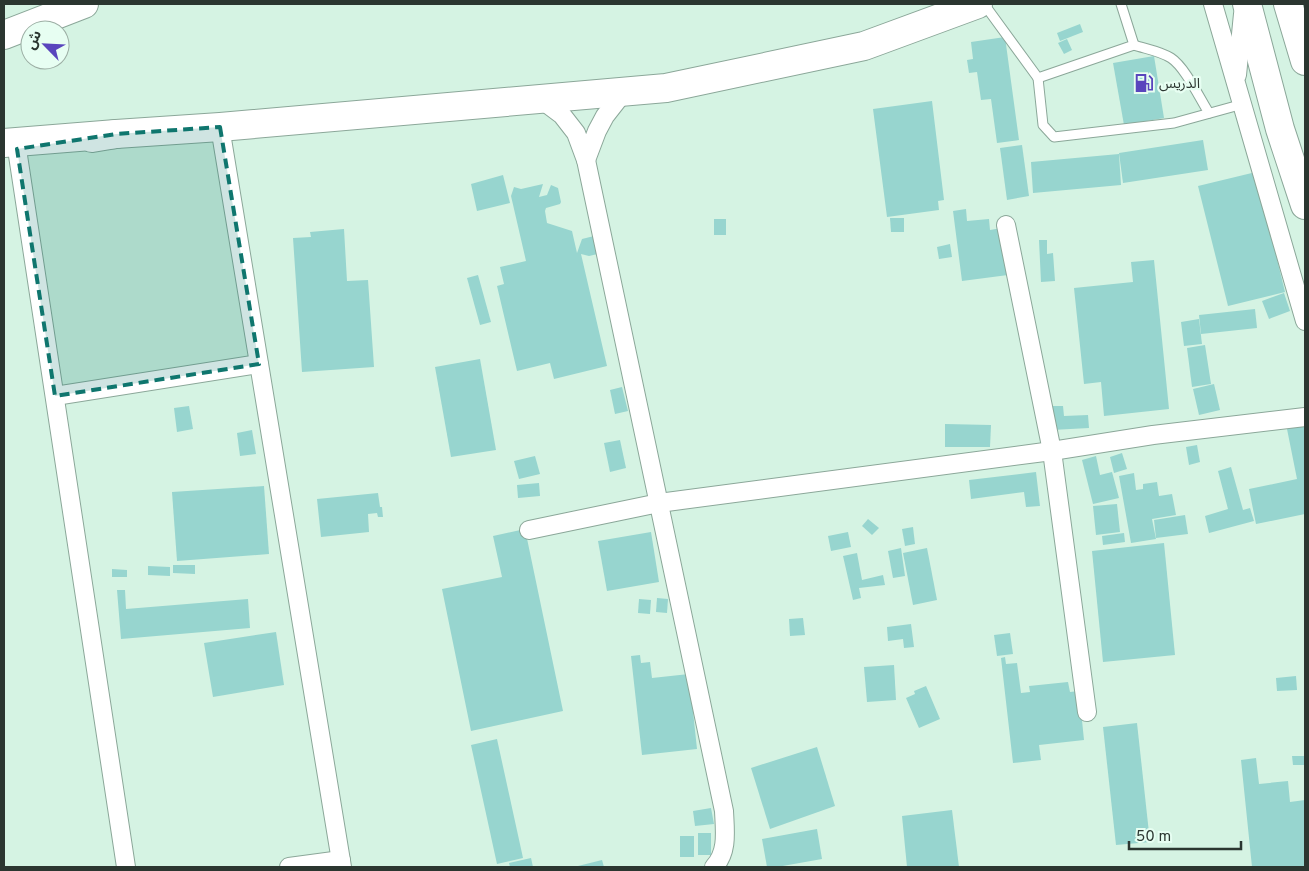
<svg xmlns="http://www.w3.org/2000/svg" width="1309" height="871" viewBox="0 0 1309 871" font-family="Overpass,'Noto Sans Arabic',sans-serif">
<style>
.building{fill:#97d5cf}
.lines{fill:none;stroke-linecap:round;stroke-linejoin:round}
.lane-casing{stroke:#8ba799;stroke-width:11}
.street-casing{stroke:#8ba799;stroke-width:20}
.primary-casing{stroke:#8ba799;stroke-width:30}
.highway-casing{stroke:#8ba799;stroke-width:30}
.lane{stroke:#fff;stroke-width:9}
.street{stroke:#fff;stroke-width:18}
.primary{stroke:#fff;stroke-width:28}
.highway{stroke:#fff;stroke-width:28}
.marked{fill:#0f766e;fill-opacity:0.2;stroke:#0f766e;stroke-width:4;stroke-dasharray:10 6;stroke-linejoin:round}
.labels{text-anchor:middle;stroke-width:4.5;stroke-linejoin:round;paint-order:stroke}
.poi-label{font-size:14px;fill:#2b3630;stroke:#e7fef2;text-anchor:start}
</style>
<rect width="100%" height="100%" fill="#d5f3e3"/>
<g class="building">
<path d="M1080,24L1083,32L1060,41L1057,33Z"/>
<path d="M1005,37L1019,140L997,143L991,99L981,100L977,72L969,73L967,60L973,59L971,42Z"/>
<path d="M1067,39L1072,50L1064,54L1058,43Z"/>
<path d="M1154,56L1164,118L1124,125L1113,63Z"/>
<path d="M932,101L944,200L938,201L939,210L887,217L873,109Z"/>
<path d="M1203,140L1208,170L1123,183L1119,153Z"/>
<path d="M1022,145L1029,196L1007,200L1000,148Z"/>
<path d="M1119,154L1121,185L1033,193L1031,162Z"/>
<path d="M1256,172L1285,292L1228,306L1198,186Z"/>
<path d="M503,175L510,203L477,211L471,184Z"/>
<path d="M543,184L539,197L547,195L551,185L558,188L561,202L560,204L546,208L545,211L547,223L572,231L577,253L582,239L594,236L602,253L589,256L581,254L607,366L554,379L550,363L517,371L497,286L504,284L500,267L526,261L511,196L514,187L521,189Z"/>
<path d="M966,209L967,221L989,219L990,230L1002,228L1008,275L962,281L953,211Z"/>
<path d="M890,218H904V232H891Z"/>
<rect x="714" y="219" width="12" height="16"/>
<path d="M344,229L347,281L368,280L374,367L302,372L293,238L311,237L310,232Z"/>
<path d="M1039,240H1047V254L1053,253L1055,281L1041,282Z"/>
<path d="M950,244L952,257L939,259L937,247Z"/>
<path d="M1154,260L1169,409L1104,416L1101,382L1084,384L1074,288L1133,282L1131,262Z"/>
<path d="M478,275L491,322L480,325L467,278Z"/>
<path d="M1284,293L1290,311L1269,319L1262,301Z"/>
<path d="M1255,309L1257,328L1201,334L1199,315Z"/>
<path d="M1199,319L1202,344L1184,346L1181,322Z"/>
<path d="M1205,345L1211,384L1192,387L1187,348Z"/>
<path d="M480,359L496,450L451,457L435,367Z"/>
<path d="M1214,384L1220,410L1199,415L1193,389Z"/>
<path d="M622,387L628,411L615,414L610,390Z"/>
<path d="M189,406L193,429L177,432L174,408Z"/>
<path d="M1051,406H1063L1064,416L1088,415L1089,428L1052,430Z"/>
<path d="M945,424L991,425L990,447H945Z"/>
<path d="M1305,425V514L1256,524L1249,489L1297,479L1287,429Z"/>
<path d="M252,430L256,454L240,456L237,433Z"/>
<path d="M620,440L626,468L610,472L604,443Z"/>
<path d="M1197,445L1200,462L1189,465L1186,447Z"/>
<path d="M1122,453L1127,469L1114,473L1110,457Z"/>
<path d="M535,456L540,474L519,479L514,461Z"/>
<path d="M1096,456L1100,475L1112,472L1119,498L1093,504L1082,460Z"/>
<path d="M1231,467L1243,510L1250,508L1254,521L1209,533L1205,516L1228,509L1218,471Z"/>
<path d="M1036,472L1040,506L1026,507L1024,492L971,499L969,480Z"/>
<path d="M1134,473L1136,490L1143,489V484L1157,482L1159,496L1172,494L1176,515L1152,519L1156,539L1131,543L1119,476Z"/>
<path d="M539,483L540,496L518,498L517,485Z"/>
<path d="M264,486L269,554L177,561L172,492Z"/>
<path d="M378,493L380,507H382L383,517H378L377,513L368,514L369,532L321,537L317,499Z"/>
<path d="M1117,504L1120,532L1096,535L1093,506Z"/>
<path d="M1185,515L1188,534L1156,538L1154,520Z"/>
<path d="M868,519L879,528L872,535L862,526Z"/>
<path d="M913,527L915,544L905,546L902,529Z"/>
<path d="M525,529L563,711L471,731L442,589L502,577L493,536Z"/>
<path d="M651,532L659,582L607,591L598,541Z"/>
<path d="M848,532L851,547L831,551L828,536Z"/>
<path d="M1124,533L1125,542L1103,545L1102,536Z"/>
<path d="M1164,543L1175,655L1103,662L1092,551Z"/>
<path d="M901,548L905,576L893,578L888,551Z"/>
<path d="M927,548L937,600L913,605L903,553Z"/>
<path d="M857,553L862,580L883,575L885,585L859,588L861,598L853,600L843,556Z"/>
<path d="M173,565H195V574L173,573Z"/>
<path d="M148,566L170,567V576L148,575Z"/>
<path d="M112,569L127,570V577H112Z"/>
<path d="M117,590H125L126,609L248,599L250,628L121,639Z"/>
<path d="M657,598L668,599L667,613L656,612Z"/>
<path d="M639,599L651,600L650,614L638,613Z"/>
<path d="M803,618L805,635L790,636L789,619Z"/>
<path d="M911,624L914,647L904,648L903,639L888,641L887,627Z"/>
<path d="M276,632L284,685L213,697L204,643Z"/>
<path d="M1010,633L1013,654L997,656L994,635Z"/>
<path d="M640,655L641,663L650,662L652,678L689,674L697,749L642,755L631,656Z"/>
<path d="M1005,657L1006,664L1017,663L1021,693L1030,692L1029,686L1068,682L1070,692L1079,691L1084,740L1039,745L1041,760L1013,763L1001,658Z"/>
<path d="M894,665L896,700L867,702L864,667Z"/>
<path d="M1296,676L1297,690L1277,691L1276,678Z"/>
<path d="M926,686L940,719L919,728L906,698L915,694L914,691Z"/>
<path d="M1137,723L1150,842L1116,845L1103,727Z"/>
<path d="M497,739L523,858L497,864L471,745Z"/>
<path d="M817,747L835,806L770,829L751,768Z"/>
<path d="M1292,756H1305V765H1293Z"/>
<path d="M1256,758L1259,784L1288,781L1290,802L1305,800V867H1252L1241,760Z"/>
<path d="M711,808L714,824L695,826L693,811Z"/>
<path d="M952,810L959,867H907L902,816Z"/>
<path d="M817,829L822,859L777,867H767L762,839Z"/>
<rect x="698" y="833" width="13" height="22"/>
<rect x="680" y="836" width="14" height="21"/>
<path d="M531,858L533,867H510L509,863Z"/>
<path d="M602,860L604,867H574Z"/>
</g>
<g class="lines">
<g class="lane-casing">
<g id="lane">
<path d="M984,4L1038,78L1134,45L1121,4"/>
<path d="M1134,45C1146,49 1160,51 1171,58C1185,67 1200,99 1209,113"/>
<path d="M1038,78L1043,125L1054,137L1174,123L1243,104"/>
</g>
</g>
<g class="street-casing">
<g id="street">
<path d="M1213,4L1305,321"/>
<path d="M1237,75L1243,14"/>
<path d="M542,100L562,115L576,133L586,160L597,131L605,116L623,93"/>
<path d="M220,127L342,867"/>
<path d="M17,149L126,867"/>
<path d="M586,160L724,811C725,832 728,852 714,867"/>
<path d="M1006,225L1052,451L1087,712"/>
<path d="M55,396L259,364"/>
<path d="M529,530L659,503L1052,451L1153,435L1305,417"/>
<path d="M289,867L341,860"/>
</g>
</g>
<g class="primary-casing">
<g id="primary">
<path d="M1247,4L1280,129L1305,205"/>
<path d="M1288,4L1305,61"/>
<path d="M92,138L116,134L220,127L666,88L864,46L978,4"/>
</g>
</g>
<g class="highway-casing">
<g id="highway">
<path d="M4,35L84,4"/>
<path d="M4,143L116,134"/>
</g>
</g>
<use href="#lane" class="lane"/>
<use href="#street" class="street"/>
<use href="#primary" class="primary"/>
<use href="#highway" class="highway"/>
</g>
<path class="marked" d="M220,127L259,364L55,396L17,149L116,134Z"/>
<defs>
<g id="fuel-bare" transform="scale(1.5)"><path d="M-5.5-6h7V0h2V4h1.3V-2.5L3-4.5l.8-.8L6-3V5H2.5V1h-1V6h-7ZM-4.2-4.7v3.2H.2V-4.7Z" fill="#5945bd" stroke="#e7fef2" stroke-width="2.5" paint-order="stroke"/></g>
</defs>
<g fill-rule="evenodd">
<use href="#fuel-bare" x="1144" y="83"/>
</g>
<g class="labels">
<g class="poi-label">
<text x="1159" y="88">الدريس</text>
</g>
</g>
<rect width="1309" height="871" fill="none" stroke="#2b3630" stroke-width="10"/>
<g transform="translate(45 45) rotate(294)"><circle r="24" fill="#e7fef2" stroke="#9caea4"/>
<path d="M0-4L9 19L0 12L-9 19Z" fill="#5945bd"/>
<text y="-8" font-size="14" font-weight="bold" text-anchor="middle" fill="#2b3630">ش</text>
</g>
<path d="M1129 841v8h112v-8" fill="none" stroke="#2b3630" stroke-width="2.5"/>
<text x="1136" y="841" font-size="15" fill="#2b3630" stroke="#e7fef2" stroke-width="4" paint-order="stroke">50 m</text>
</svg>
